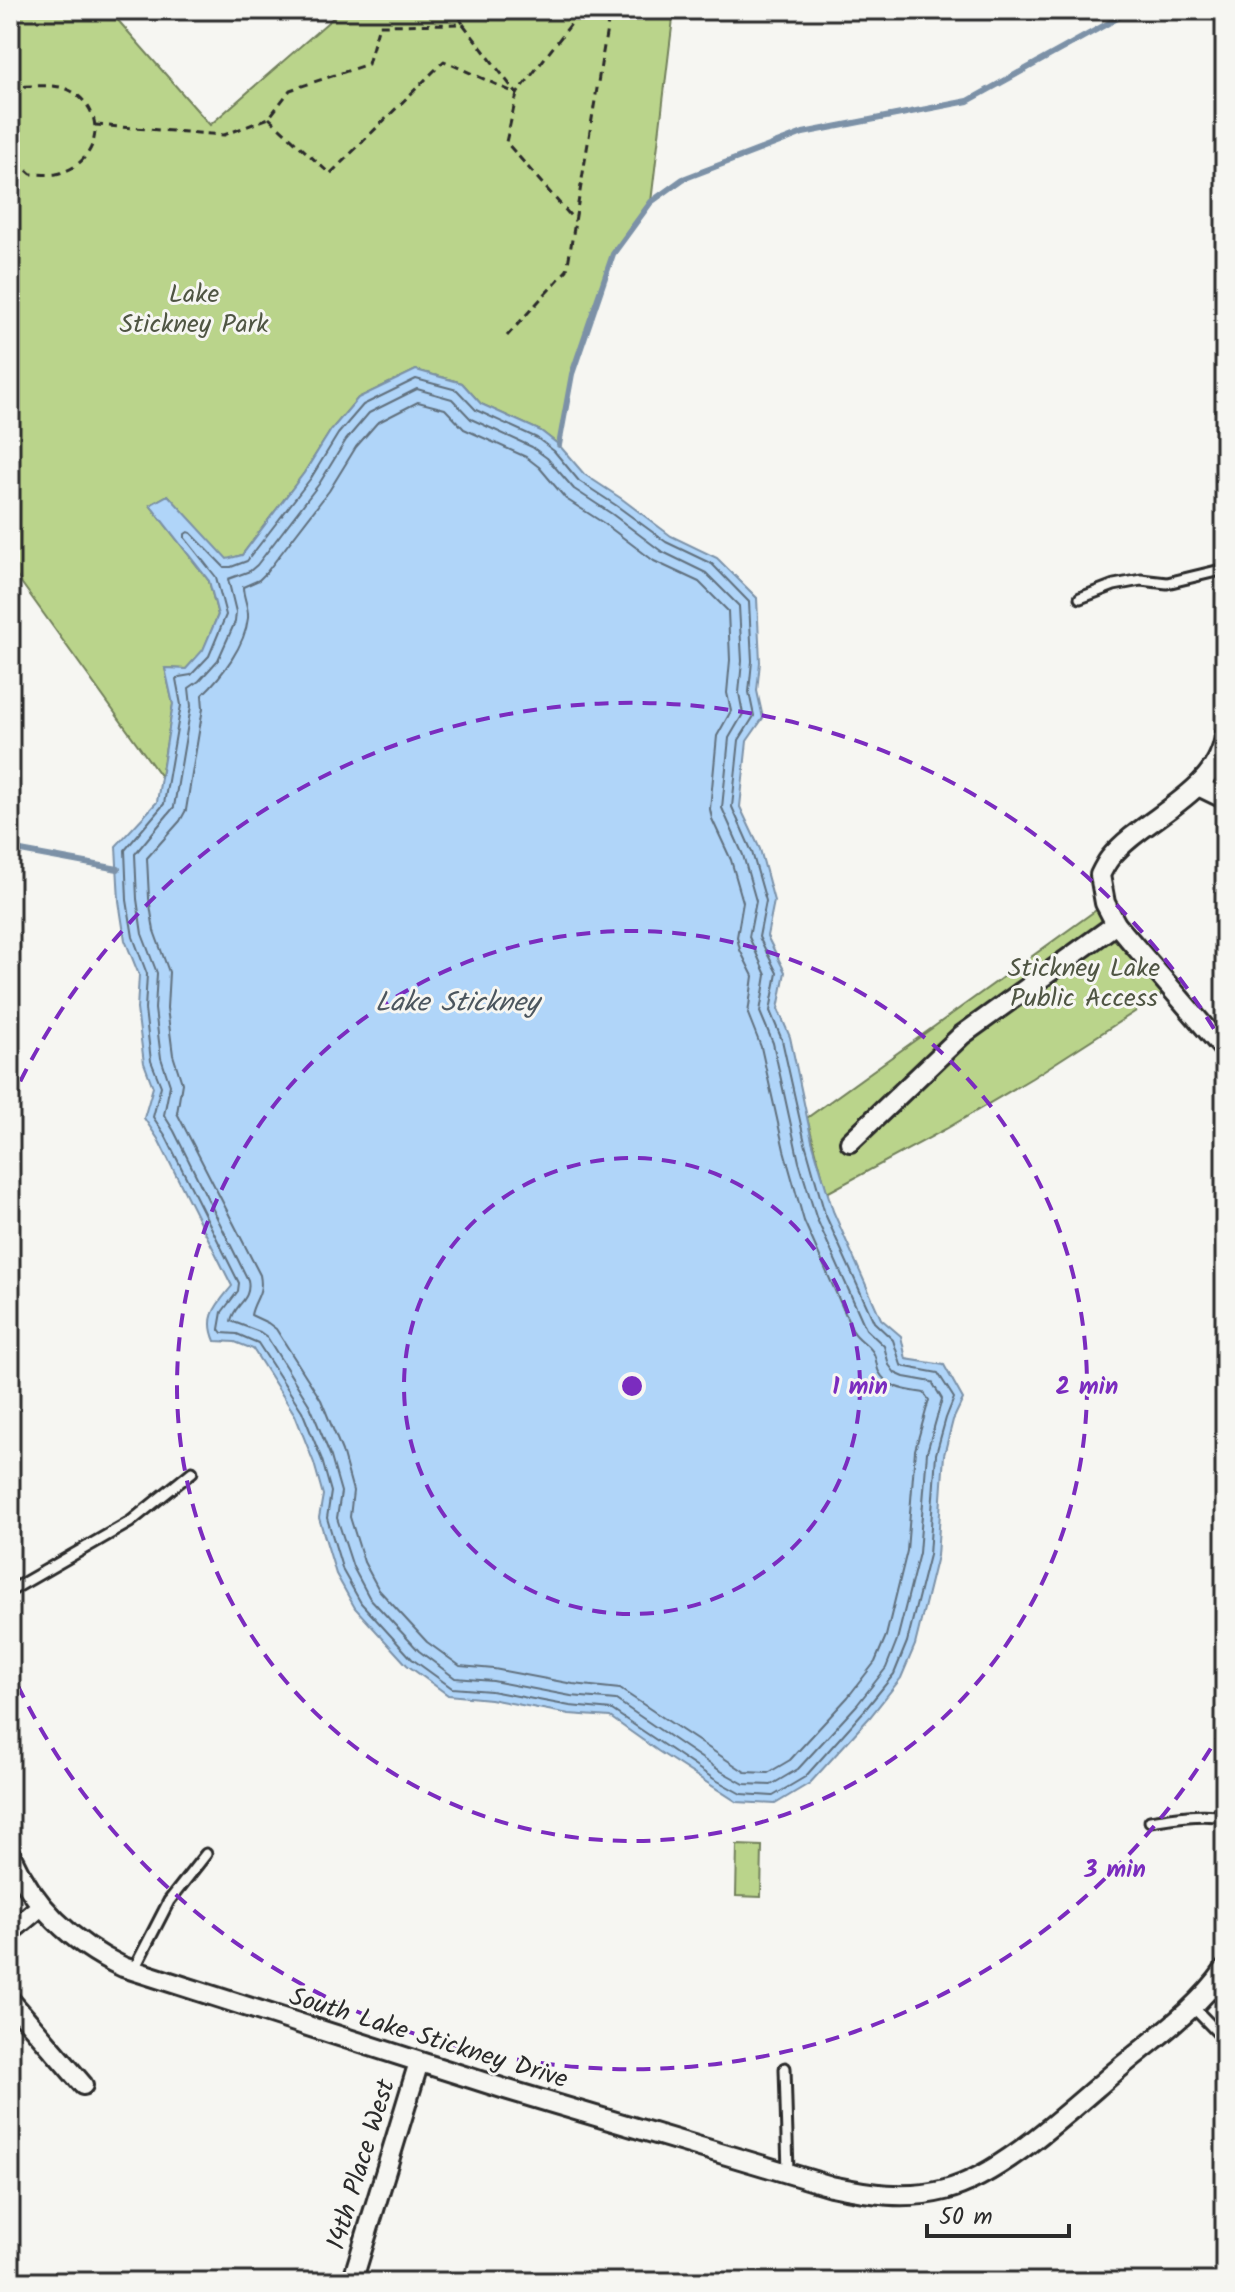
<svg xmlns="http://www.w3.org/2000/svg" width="1235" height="2292" viewBox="0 0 1235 2292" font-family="Kalam,sans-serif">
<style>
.green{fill:#bad48b;stroke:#72805b;stroke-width:2}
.water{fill:#b0d5f9;stroke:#7b91a7;stroke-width:2}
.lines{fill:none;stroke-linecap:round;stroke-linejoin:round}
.shore{stroke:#606f7d;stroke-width:2}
.stream{stroke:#7b91a7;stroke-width:6}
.lane-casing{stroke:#2b2b2b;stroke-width:15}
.street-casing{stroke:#2b2b2b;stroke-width:24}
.path{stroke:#2b2b2b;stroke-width:3;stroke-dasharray:8 6;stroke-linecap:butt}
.lane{stroke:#f6f6f2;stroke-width:9}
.street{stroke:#f6f6f2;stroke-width:18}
.ring{fill:none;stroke:#7b2cbf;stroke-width:4;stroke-dasharray:14 10}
.labels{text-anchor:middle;stroke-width:6;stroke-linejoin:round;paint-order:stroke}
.park-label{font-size:26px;fill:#4f5543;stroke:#f6f6f2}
.street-label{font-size:26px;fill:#2b2b2b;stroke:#f6f6f2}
.water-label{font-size:28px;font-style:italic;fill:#4c565e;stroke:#f6f6f2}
.centre{fill:#7b2cbf;stroke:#f6f6f2;stroke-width:4}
.ring-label{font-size:24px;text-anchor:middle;font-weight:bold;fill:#7b2cbf;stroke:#f6f6f2;stroke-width:6;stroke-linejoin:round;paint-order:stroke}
</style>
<rect width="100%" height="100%" fill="#f6f6f2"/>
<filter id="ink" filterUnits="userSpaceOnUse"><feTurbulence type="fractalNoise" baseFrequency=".0125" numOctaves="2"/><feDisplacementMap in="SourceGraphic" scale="16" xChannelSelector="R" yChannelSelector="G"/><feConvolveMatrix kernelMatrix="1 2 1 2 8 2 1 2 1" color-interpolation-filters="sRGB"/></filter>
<g filter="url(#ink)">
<g class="green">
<path d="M10,10H109L210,125L342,10H674L651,202L613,254L572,374L559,445L541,431L481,404L462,383L416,370L358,398L331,430L304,473L242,555L227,560L168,495L150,505L209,581L218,615L203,651L186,669L165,668L173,704L161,777L10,567Z"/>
<path d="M1099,908L1109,929L1164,993L1032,1078L946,1129L827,1193L807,1118Z"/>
<path d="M737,1845L762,1846L761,1897L736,1896Z"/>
</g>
<path class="water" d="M416,370L462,383L481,404L541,431L559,445L584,474L622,499L671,536L717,558L757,598L760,662L757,691L763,718L747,741L740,807L760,849L774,901L767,936L785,972L778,1009L790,1037L812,1141L833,1211L881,1319L901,1336L906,1359L944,1365L963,1399L953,1420L944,1455L937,1556L915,1645L901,1678L870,1717L810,1783L775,1804L737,1802L658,1751L610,1717L569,1714L490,1699L448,1695L407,1665L355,1608L336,1574L319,1518L323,1495L314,1463L295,1415L253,1349L235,1342L215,1341C204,1316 217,1305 232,1286L158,1139L144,1118L153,1087L144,1063L137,1009L139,975L125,940L119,901L116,846L157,802L173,704L165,668L186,669L203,650L218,615L209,581L150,505L168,495L227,559L242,555L304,473L331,430L358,398Z"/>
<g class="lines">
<g class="shore">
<path d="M416,379L457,390L476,410L537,438L554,451L579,481L617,506L666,542L712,564L749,602L752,661L749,692L754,716L739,740L732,807L752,852L766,901L759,937L777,973L770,1011L782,1040L805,1143L825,1214L874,1322L893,1340L901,1365L906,1367L938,1373L954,1398L946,1418L936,1454L929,1555L907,1642L894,1674L864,1711L805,1777L773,1796L741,1794L714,1779L612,1710L570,1706L491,1691L452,1688L412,1659L361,1603L343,1571L327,1518L331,1492L322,1460L302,1411L258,1343L237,1334L222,1333L219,1329L222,1312L238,1291L239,1283L165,1135L153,1117L161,1086L151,1061L145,1009L147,974L133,937L127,900L125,850L164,804L181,705L176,679L179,677L191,675L209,656L226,615L216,577L185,538V534L188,532L191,533L224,567H231L247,561L311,478L338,434L363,405Z"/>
<path d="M417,389L452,399L471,419L532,447L547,458L574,489L612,514L661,551L706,573L739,606L742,661L739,693L743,714L729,738L722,808L743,855L756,901L749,937L766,975L760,1012L773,1043L799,1162L816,1217L866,1329L884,1346L889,1365L895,1373L904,1377L932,1382L942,1399L927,1452L919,1553L897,1640L886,1668L857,1705L798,1769L771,1785L744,1784L719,1770L616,1700L571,1696L493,1681L455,1678L419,1651L369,1597L353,1567L337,1518L341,1492L331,1457L310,1406L267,1337L260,1332L231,1321C234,1304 252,1301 248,1280L174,1131L164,1115L170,1085L161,1058L155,1009L157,973L142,934L137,899L135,854L174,807L191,706L189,688L199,681L218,660L235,622L236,612L228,579L250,571L257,565L319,484L346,440L369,413Z"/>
<path d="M418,402L445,409L464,429L526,457L539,467L566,499L605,524L654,561L699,582L728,611L730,660L727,693L731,711L717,736L710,809L712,819L731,860L743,902L737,937L740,950L753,976L748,1014L761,1047L784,1150L804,1221L853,1331C858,1340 870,1345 874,1354C877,1360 876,1367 879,1372C888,1389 907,1390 924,1393L929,1400L915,1450L907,1551L886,1636L875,1662L848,1697L790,1760L768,1773L745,1772L620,1689L573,1684L494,1669L460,1666L427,1642L379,1590L364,1562L350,1517L353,1491L342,1451L321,1400L276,1329L268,1323L251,1315C254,1299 264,1295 260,1275L177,1113L182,1083L173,1055L167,1008L169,972L154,931L149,898L147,858L180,821L186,810L203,708L202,695C222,676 245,646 248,618C249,607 243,597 243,587L259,580L266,573L329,491L356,447L377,423Z"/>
</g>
<g class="stream">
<path d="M559,445L572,374L613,254L651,202L683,179L803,133L968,101L1132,10"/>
<path d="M10,849L118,869"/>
</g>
<g class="lane-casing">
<g id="lane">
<path d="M1080,598L1114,585L1141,580L1167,583L1225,569"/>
<path d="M10,1591L130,1522L192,1472"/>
<path d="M1150,1821C1175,1817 1200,1813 1225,1817"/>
<path d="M133,1971L169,1901L206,1854"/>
<path d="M1208,1989L1225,2000"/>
<path d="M1192,2006L1225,2040"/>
<path d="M785,2068L788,2172"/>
</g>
</g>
<g class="street-casing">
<g id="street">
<path d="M1225,735C1219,793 1143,817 1110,858C1106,863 1103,869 1100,875L1105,903L1116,924L1225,1051"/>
<path d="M1198,786L1225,799"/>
<path d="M850,1142L962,1035L1116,924"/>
<path d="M10,1854C33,1905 72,1943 123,1967L505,2089L831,2186C869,2194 906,2200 945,2190C1004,2175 1076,2104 1123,2065C1158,2036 1199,2007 1225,1969"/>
<path d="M10,1932L41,1906"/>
<path d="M10,2000L83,2085"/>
<path d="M352,2282L419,2062"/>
</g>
</g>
<g class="path">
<path d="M581,10H593"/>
<path d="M463,24L517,94L581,11"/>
<path d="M10,85C30,89 53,81 71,91C110,113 99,165 56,174C48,175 39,174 31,174L10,155"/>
<path d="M269,118L330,174L444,61L517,94L506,142L575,221"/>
<path d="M95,125L224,135L269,118L290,90L368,64L379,25L463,24L456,10"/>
<path d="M507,336L567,270L610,10"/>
</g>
<use href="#lane" class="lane"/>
<use href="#street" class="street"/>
</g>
</g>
<g class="ring">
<circle cx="632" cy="1386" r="228"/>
<circle cx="632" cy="1386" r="455"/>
<path d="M1223 1728A683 683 0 0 1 10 1669M10 1103A683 683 0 0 1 1223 1044"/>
</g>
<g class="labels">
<g class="park-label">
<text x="194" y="302">Lake<tspan x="194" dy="30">Stickney Park</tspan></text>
<text x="1084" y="976">Stickney Lake<tspan x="1084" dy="30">Public Access</tspan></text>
</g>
<g class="street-label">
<text transform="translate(429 2037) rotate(17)" y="9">South Lake Stickney Drive</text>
<text transform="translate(360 2164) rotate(-73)" y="9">14th Place West</text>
</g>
<g class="water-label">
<text x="457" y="1011">Lake Stickney</text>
</g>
</g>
<circle cx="632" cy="1386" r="12" class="centre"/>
<g class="ring-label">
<text x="860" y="1394">1 min</text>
<text x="1087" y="1394">2 min</text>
<text x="1115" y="1877">3 min</text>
</g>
<rect width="1235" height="2292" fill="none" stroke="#f6f6f2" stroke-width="40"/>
<rect x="20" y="20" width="1195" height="2252" fill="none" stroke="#2b2b2b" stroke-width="3" filter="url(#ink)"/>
<path d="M927 2224v12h142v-12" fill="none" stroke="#2b2b2b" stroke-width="4"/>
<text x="939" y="2224" font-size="24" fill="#2b2b2b" stroke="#f6f6f2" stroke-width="6" paint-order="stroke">50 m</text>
</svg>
